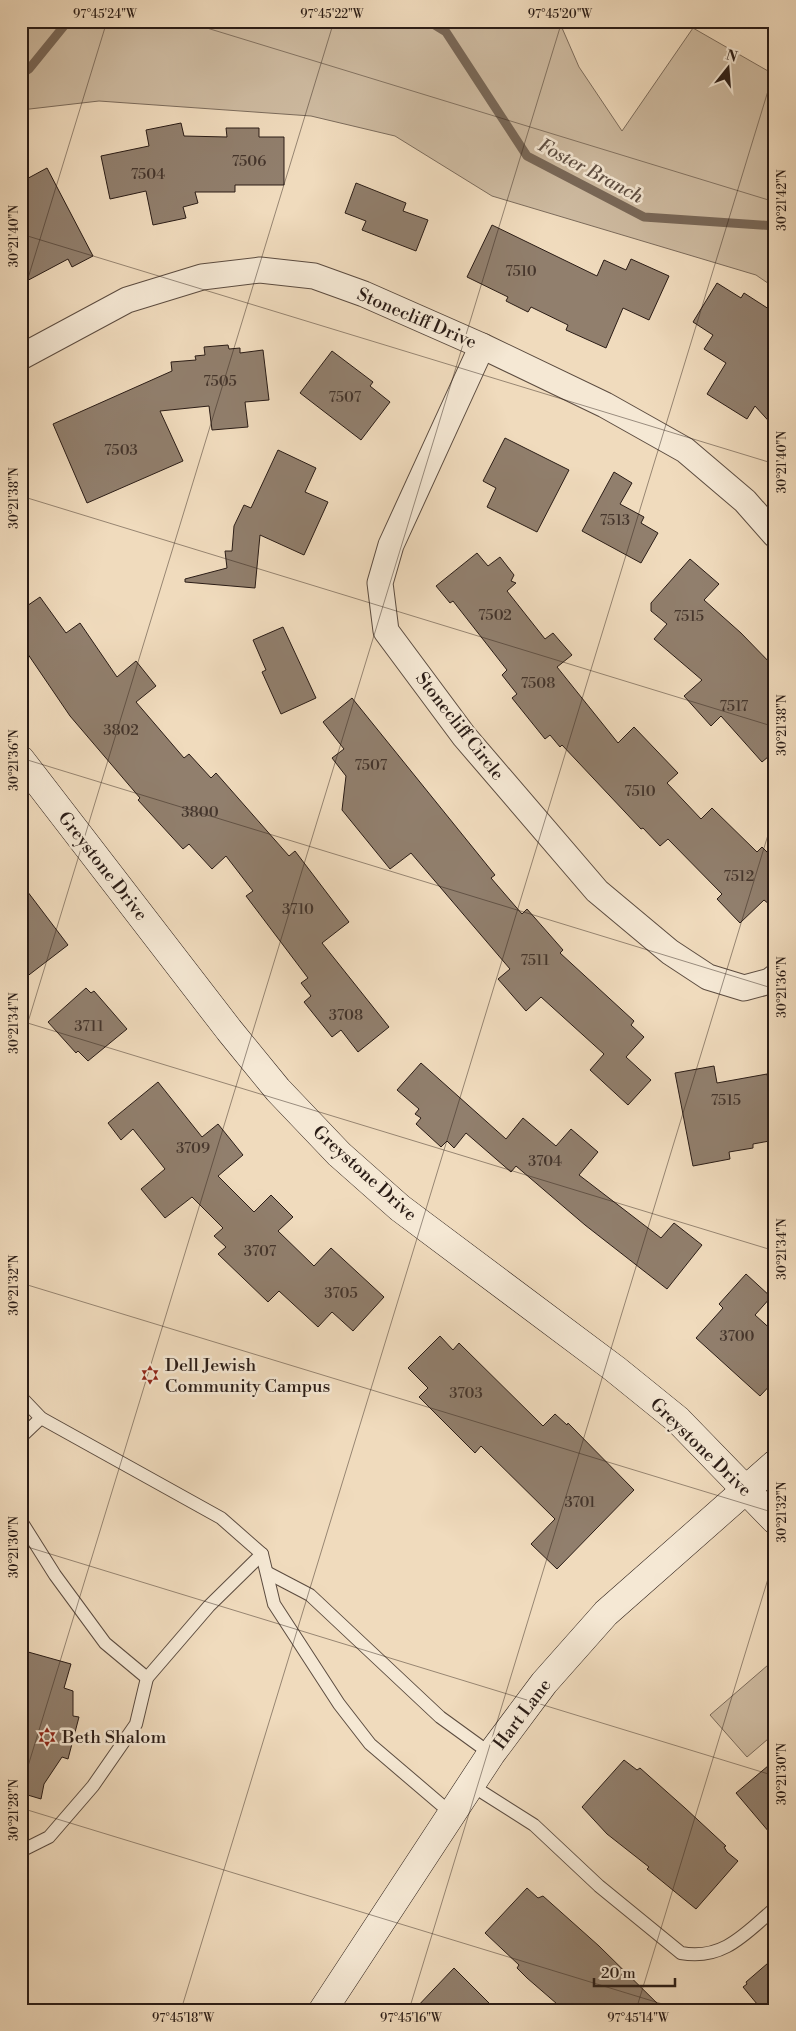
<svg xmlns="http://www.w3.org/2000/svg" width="796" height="2031" viewBox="0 0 796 2031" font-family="'Libre Bodoni',serif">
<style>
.green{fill:#cebba1;stroke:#7c6c5c}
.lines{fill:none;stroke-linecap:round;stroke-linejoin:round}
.stream{stroke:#796858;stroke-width:9}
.building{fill:#917f6d;stroke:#2a1c16}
.lane-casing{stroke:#5c4c40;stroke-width:14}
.street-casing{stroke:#5c4c40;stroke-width:27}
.secondary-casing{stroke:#2a1c16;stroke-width:29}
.lane{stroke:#f5e8d4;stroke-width:12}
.street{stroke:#f5e8d4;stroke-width:25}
.secondary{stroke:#f5e8d4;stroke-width:28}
.ticks{fill:none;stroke:#2a1c16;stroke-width:1;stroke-opacity:0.45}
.labels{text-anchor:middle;stroke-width:5;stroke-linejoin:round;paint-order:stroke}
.number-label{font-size:15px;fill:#44352c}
.street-label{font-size:18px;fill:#2a1c16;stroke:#f5e8d4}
.poi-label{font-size:18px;fill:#2a1c16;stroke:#f5e8d4;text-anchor:start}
.water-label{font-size:19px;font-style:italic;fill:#5e4e42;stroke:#f5e8d4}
.neatline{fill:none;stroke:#2a1c16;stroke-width:2}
.ticks-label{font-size:12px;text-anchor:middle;fill:#2a1c16}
</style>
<rect width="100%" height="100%" fill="#f0dbbd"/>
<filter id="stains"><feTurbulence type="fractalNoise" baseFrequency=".004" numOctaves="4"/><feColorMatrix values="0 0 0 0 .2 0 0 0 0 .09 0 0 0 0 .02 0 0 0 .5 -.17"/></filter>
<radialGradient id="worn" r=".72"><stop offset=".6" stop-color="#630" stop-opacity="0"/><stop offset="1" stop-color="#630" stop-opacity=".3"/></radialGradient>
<g class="green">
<path d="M21,21H559L579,67L622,131L693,28L775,75V288L756,275L492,196L395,136L311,116L99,101L21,110Z"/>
<path d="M775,1659V1733L747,1757L710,1715Z"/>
</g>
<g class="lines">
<g class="stream">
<path d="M428,21L446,32L527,156L644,217L775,226"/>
<path d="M21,74L29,69L68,21"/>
</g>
</g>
<g class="building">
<path d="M181,123L184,136L227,137L226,128H259V137H284V185H235V192H195L198,203L183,207L186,218L153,225L146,191L110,199L101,156L149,146L146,130Z"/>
<path d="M47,168L93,256L72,267L68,259L21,284V182Z"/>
<path d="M356,183L406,203L403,211L428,220L416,251L362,230L366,221L345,213Z"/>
<path d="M492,225L597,276L604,260L626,270L631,259L669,276L649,320L623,308L606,348L566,330L568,325L531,307L528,312L506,301L508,297L467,277Z"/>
<path d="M717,283L741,298L744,293L775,313V428L755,406L747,419L707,394L726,363L704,349L713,335L693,322Z"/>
<path d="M228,345L229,349L240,348V353L263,350L269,400L245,402L248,427L212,430L209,406L160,411L183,461L87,503L53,424L172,371L171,362L196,360L195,356L205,355L204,347Z"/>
<path d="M332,351L373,382L370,386L390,402L361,440L300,393Z"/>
<path d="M505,438L569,470L537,532L487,507L496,488L483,481Z"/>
<path d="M278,450L316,468L305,492L328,502L304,555L260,535L255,588L185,582V579L227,568L225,551H232L234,526L244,505L251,508Z"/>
<path d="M614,472L632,483L620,504L644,517L641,523L658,533L641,563L582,531Z"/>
<path d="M477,553L488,566L500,557L514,575L511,581L516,583L507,591L545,639L553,633L572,655L557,667L618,743L634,727L678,773L667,783L701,819L712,808L757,852L762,847L775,860V909L764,900L740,923L717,899L722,894L668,839L660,846L643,828L641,829L562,745L560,747L550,735L545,739L512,698L517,694L502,675L507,670L453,601L450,603L436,586Z"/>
<path d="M690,559L719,584L704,600L741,633L775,668V751L762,762L721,716L711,726L684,696L702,680L654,639L667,624L651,611V603Z"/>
<path d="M40,597L66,633L80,623L117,677L136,661L156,686L136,702L184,758L189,754L211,778L216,773L289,856L295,851L349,922L322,943L389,1027L358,1052L341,1030L332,1037L304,1002L311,996L301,983L308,978L246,896L253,891L226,856L212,869L189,844L183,849L138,800L140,798L70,716L21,644V610Z"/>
<path d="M283,627L316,698L281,714L262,672L266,670L253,640Z"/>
<path d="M352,698L495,875L491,878L522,914L527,909L563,950L560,953L634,1021L631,1025L644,1037L626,1057L651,1080L628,1105L590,1070L604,1054L541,997L526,1011L498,979L510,969L411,853L390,869L342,810L346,776L332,758L344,749L323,722Z"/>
<path d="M21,883L68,945L21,981Z"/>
<path d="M86,988L91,993L94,991L127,1029L88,1061L78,1051L76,1053L48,1022Z"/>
<path d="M421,1063L506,1139L523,1118L556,1146L571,1129L598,1152L579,1175L661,1238L674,1223L702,1245L667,1289L585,1225L516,1166L511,1172L466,1133L454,1148L447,1141L441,1147L416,1124L421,1118L415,1114L419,1109L397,1090Z"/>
<path d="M714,1066L717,1083L767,1074L775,1116V1140L753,1144V1148L729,1152L730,1159L693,1166L675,1073Z"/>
<path d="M158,1082L202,1137L218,1124L243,1155L218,1176L254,1212L271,1195L293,1217L278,1231L314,1266L331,1248L384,1297L353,1331L332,1312L318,1327L279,1291L268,1302L218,1254L226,1247L214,1236L223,1228L192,1197L165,1218L141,1189L165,1169L133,1129L121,1140L108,1123Z"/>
<path d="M746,1274L771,1297L755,1315L775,1333V1380L760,1396L696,1338L723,1308L719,1304Z"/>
<path d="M440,1336L453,1350L459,1343L543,1426L555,1414L567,1425L568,1423L634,1490L557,1569L531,1544L555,1519L481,1446L475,1453L419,1397L428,1388L408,1368Z"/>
<path d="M21,1650L71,1664L64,1688L73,1691V1716L79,1717L68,1759L62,1757L44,1784L41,1799L21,1793Z"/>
<path d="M624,1760L637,1770L640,1768L685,1808L726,1846L724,1847L727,1852L738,1861L696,1909L647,1869L649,1867L607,1834L582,1807Z"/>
<path d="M775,1760V1839L736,1793Z"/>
<path d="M527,1888L538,1898L543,1896L599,1946L664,2010H564L527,1978L517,1968L519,1965L485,1933Z"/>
<path d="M775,1957V2010H762L743,1987L747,1984L746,1982Z"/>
<path d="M454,1968L496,2010H414Z"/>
</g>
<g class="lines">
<g class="lane-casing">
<g id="lane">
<path d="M21,1397L41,1418L221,1518L262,1554L274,1604L339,1704L370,1744L452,1814"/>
<path d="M21,1437L41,1418"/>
<path d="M21,1521L55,1575L105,1643L147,1678L209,1606L262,1554"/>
<path d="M268,1573L310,1595L440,1717L491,1754"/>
<path d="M471,1785L534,1825L599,1886L681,1953C723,1961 746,1933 775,1908"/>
<path d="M21,1851L49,1837L93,1786L136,1724L147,1678"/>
</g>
</g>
<g class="street-casing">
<g id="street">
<path d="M482,346L391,545L380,583L386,631L464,736L597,891L670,952L708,977L744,988L770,981L775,977"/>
<path d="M21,357L127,300L202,277L260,270L314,276L364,294L482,346L605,405L685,450L745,501L775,535"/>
</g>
</g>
<g class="secondary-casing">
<g id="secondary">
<path d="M21,760L229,1030L278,1090L339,1154L400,1208L615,1369L678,1420L775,1520"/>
<path d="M323,2010L491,1754L544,1683L606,1613L775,1464"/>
</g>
</g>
<use href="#lane" class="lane"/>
<use href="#street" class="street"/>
<use href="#secondary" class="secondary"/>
</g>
<path class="ticks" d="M184,21L775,202M21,234L775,464M21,301L107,21M21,496L775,727M21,758L775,989M21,1021L775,1251M21,1045L334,21M21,1283L775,1513M21,1545L775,1776M21,1789L562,21M21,1808L682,2010M181,2010L775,68M409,2010L775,812M636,2010L775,1556"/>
<defs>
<g id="synagogue-bare" transform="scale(1.5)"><path d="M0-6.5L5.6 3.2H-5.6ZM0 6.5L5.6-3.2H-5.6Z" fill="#8f2418" stroke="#f5e8d4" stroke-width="2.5" paint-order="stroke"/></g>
</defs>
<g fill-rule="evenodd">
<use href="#synagogue-bare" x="150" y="1375"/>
<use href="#synagogue-bare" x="47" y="1737"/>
</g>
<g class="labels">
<g class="number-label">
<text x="249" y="166">7506</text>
<text x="148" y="179">7504</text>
<text x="521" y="276">7510</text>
<text x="220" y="386">7505</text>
<text x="345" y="402">7507</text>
<text x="121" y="455">7503</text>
<text x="615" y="525">7513</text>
<text x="495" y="620">7502</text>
<text x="689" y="621">7515</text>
<text x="538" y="688">7508</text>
<text x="734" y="711">7517</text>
<text x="121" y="735">3802</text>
<text x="371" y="770">7507</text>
<text x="640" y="796">7510</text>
<text x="200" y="817">3800</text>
<text x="739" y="881">7512</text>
<text x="298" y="914">3710</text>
<text x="535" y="965">7511</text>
<text x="346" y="1020">3708</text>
<text x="89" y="1031">3711</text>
<text x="726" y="1105">7515</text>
<text x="193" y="1153">3709</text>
<text x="545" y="1166">3704</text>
<text x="260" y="1256">3707</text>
<text x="341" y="1298">3705</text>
<text x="737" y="1341">3700</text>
<text x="466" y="1398">3703</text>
<text x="580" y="1507">3701</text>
</g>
<g class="street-label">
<text transform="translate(417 318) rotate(23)" y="6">Stonecliff Drive</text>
<text transform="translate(460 726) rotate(52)" y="6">Stonecliff Circle</text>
<text transform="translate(103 866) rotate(52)" y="6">Greystone Drive</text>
<text transform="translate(365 1173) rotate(42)" y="6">Greystone Drive</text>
<text transform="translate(701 1447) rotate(44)" y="6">Greystone Drive</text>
<text transform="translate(522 1714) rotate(-53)" y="6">Hart Lane</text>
</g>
<g class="poi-label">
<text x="165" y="1371">Dell Jewish<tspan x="165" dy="21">Community Campus</tspan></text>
<text x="62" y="1743">Beth Shalom</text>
</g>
<g class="water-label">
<text transform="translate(591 170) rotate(28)" y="7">Foster Branch</text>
</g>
</g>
<rect width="796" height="2031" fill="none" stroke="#f0dbbd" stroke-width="55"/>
<g transform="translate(728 68) rotate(17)" stroke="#f5e8d4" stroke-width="4" paint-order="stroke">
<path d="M0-4L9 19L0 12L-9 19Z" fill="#2a1c16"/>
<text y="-8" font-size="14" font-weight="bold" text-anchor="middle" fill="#2a1c16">N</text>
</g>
<path d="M594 1978v8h81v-8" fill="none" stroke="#2a1c16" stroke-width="2.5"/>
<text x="601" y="1978" font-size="15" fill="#2a1c16" stroke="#f5e8d4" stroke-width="4" paint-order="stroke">20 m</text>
<rect x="28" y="28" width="740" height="1976" class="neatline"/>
<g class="ticks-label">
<text x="105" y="18">97°45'24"W</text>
<text x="332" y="18">97°45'22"W</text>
<text x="560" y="18">97°45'20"W</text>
<text transform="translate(782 200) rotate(-90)" y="4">30°21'42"N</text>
<text transform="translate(14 236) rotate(-90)" y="4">30°21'40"N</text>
<text transform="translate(782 462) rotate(-90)" y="4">30°21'40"N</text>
<text transform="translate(14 498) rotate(-90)" y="4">30°21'38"N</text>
<text transform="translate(782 725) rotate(-90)" y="4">30°21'38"N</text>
<text transform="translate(14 760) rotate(-90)" y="4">30°21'36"N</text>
<text transform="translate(782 987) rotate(-90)" y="4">30°21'36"N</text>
<text transform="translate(14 1023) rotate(-90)" y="4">30°21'34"N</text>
<text transform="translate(782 1249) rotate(-90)" y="4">30°21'34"N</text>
<text transform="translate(14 1285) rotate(-90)" y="4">30°21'32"N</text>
<text transform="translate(782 1512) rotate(-90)" y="4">30°21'32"N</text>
<text transform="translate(14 1547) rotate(-90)" y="4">30°21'30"N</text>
<text transform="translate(782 1774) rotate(-90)" y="4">30°21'30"N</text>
<text transform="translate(14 1810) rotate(-90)" y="4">30°21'28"N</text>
<text x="183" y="2022">97°45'18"W</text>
<text x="411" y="2022">97°45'16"W</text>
<text x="638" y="2022">97°45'14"W</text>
</g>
<rect width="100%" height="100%" filter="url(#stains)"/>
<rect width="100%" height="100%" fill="url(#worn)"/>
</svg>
